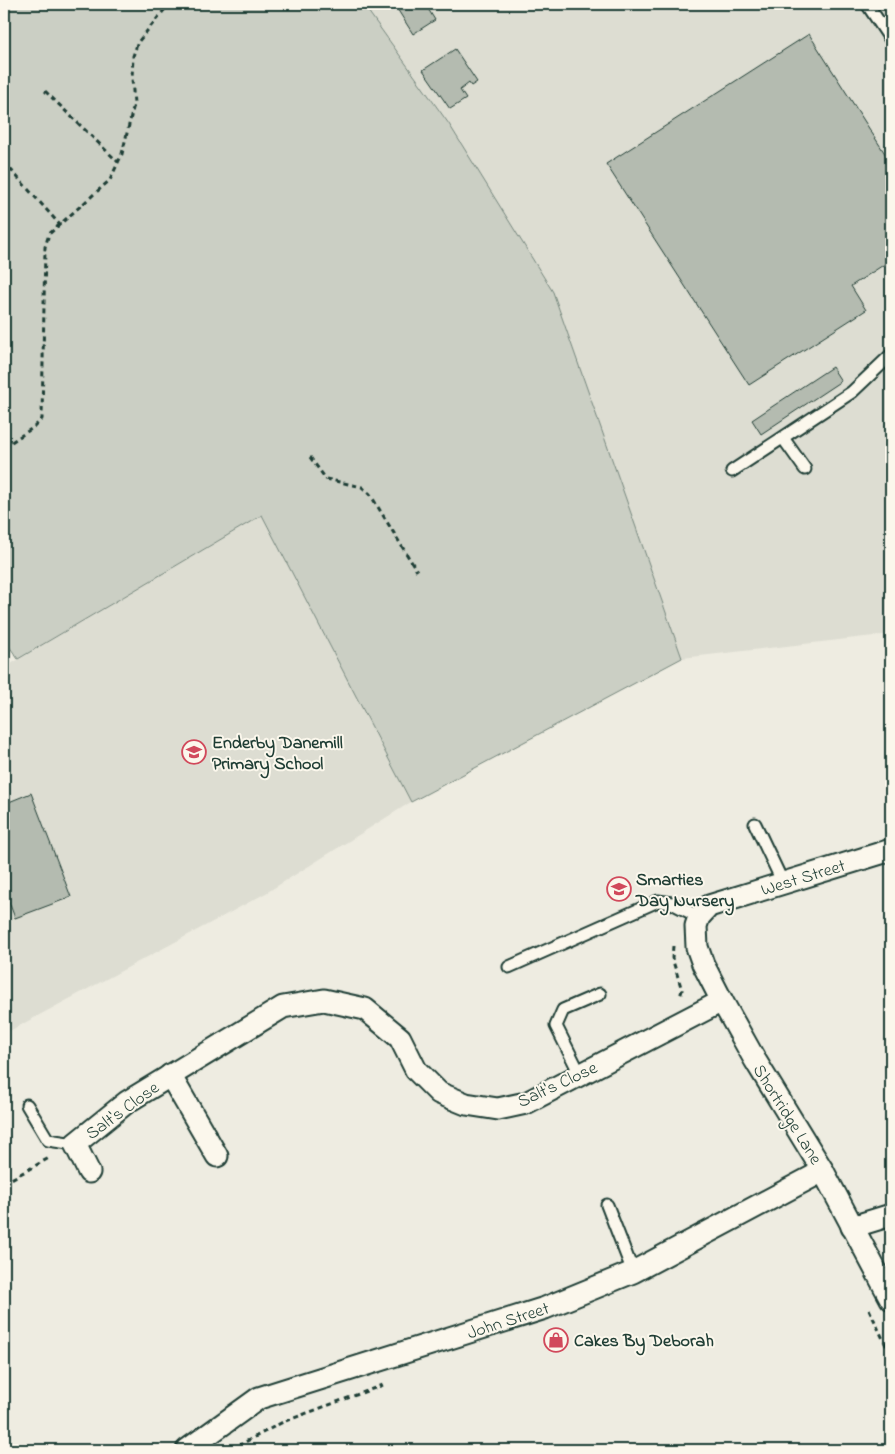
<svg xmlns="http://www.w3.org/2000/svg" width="895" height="1454" viewBox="0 0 895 1454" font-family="'Indie Flower',sans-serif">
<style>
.built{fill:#ddddd2}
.green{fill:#cbcfc4;stroke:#75867c}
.building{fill:#b4bbb0;stroke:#1f3d34}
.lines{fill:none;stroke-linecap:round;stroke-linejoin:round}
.service-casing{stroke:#1f3d34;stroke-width:15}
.minor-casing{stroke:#1f3d34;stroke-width:25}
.path{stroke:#1f3d34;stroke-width:3;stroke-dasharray:5 4;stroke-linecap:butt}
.service{stroke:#fbf7ec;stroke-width:11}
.minor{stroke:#fbf7ec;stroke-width:21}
.labels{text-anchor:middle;stroke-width:4;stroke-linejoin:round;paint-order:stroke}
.poi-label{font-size:18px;font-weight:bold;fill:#1f3d34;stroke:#fbf7ec;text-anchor:start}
.street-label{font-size:18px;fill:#1f3d34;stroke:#fbf7ec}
</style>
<rect width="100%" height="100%" fill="#eeece1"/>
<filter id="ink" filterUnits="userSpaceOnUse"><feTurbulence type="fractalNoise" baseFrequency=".02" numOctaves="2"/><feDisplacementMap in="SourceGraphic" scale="10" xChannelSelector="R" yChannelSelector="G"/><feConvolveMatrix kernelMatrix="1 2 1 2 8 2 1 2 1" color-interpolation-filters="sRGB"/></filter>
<g filter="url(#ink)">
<g class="built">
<path d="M363,4H891V634L682,658L553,292L449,124Z"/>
<path d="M262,515L411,802L266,893L4,1034V668Z"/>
</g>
<path class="green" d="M4,4H363L449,124L553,292L682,658L411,802L262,515L18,659L4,639Z"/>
<g class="building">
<path d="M394,4H425L435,20L413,34Z"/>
<path d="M809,34L891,163V260L851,286L866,310L749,385L606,164Z"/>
<path d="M455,49L477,82L471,86L469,83L460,90L466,99L450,109L423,70Z"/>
<path d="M832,367L841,381L761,434L752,420Z"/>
<path d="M31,793L71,897L15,918L4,889V804Z"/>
</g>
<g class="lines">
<g class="service-casing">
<g id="service">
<path d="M867,4L891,40"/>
<path d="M783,438L805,469"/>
<path d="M732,471L852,392L891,355"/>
<path d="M755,824L783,883"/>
<path d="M509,967L658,901L672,903L699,917"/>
<path d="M580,1074L556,1026L563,1010L600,994"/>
<path d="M27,1105L48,1140L75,1144"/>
<path d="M607,1205L633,1272"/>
</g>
</g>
<g class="minor-casing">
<g id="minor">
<path d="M891,850L709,906L699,917L696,926L697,947L703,964L722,1001L755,1060L823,1171L891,1299"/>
<path d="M170,1075L217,1156"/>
<path d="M89,1172L75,1144L127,1102L283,1007L324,1000L365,1009L400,1038L416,1070L439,1093L466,1104L498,1109L526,1103L722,1001"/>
<path d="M852,1227L891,1215"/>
<path d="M187,1450L259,1398L545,1308L633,1272L823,1171"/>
</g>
</g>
<g class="path">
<path d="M45,91L118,162"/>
<path d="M4,162L60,225"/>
<path d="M4,447L34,427L42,419L45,247L49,234L110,180L122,154L134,104L132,78L133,56L138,42L169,4"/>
<path d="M310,457L326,479L362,487L370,494L417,571"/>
<path d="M673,946L672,958L682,990L680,997"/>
<path d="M4,1183L49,1158"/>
<path d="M869,1309L891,1356"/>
<path d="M230,1450L283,1422L383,1385"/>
</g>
<use href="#service" class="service"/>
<use href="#minor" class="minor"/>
</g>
</g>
<defs>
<g id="school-ring" transform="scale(1.25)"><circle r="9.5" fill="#fbf7ec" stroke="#d1495b" stroke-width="1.5"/><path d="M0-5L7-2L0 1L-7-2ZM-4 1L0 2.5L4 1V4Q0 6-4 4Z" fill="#d1495b"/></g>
<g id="shop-ring" transform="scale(1.25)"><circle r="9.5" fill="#fbf7ec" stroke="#d1495b" stroke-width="1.5"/><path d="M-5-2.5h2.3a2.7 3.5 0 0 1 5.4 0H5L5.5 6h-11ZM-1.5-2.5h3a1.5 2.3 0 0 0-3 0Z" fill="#d1495b"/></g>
</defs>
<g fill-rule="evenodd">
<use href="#school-ring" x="194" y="752"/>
<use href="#school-ring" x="619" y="889"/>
<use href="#shop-ring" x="556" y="1340"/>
</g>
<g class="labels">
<g class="poi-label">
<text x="212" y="748">Enderby Danemill<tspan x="212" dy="21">Primary School</tspan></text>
<text x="636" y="885">Smarties<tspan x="636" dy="21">Day Nursery</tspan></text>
<text x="574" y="1346">Cakes By Deborah</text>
</g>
<g class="street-label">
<text transform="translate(803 877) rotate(-17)" y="6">West Street</text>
<text transform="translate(557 1084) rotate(-25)" y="6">Salt's Close</text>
<text transform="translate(122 1110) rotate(-36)" y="6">Salt's Close</text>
<text transform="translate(788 1114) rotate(58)" y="6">Shortridge Lane</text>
<text transform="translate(508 1320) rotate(-18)" y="6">John Street</text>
</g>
</g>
<rect width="895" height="1454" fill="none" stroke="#fbf7ec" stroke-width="20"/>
<rect x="10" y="10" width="875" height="1434" fill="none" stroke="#1f3d34" stroke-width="2" filter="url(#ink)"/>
</svg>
